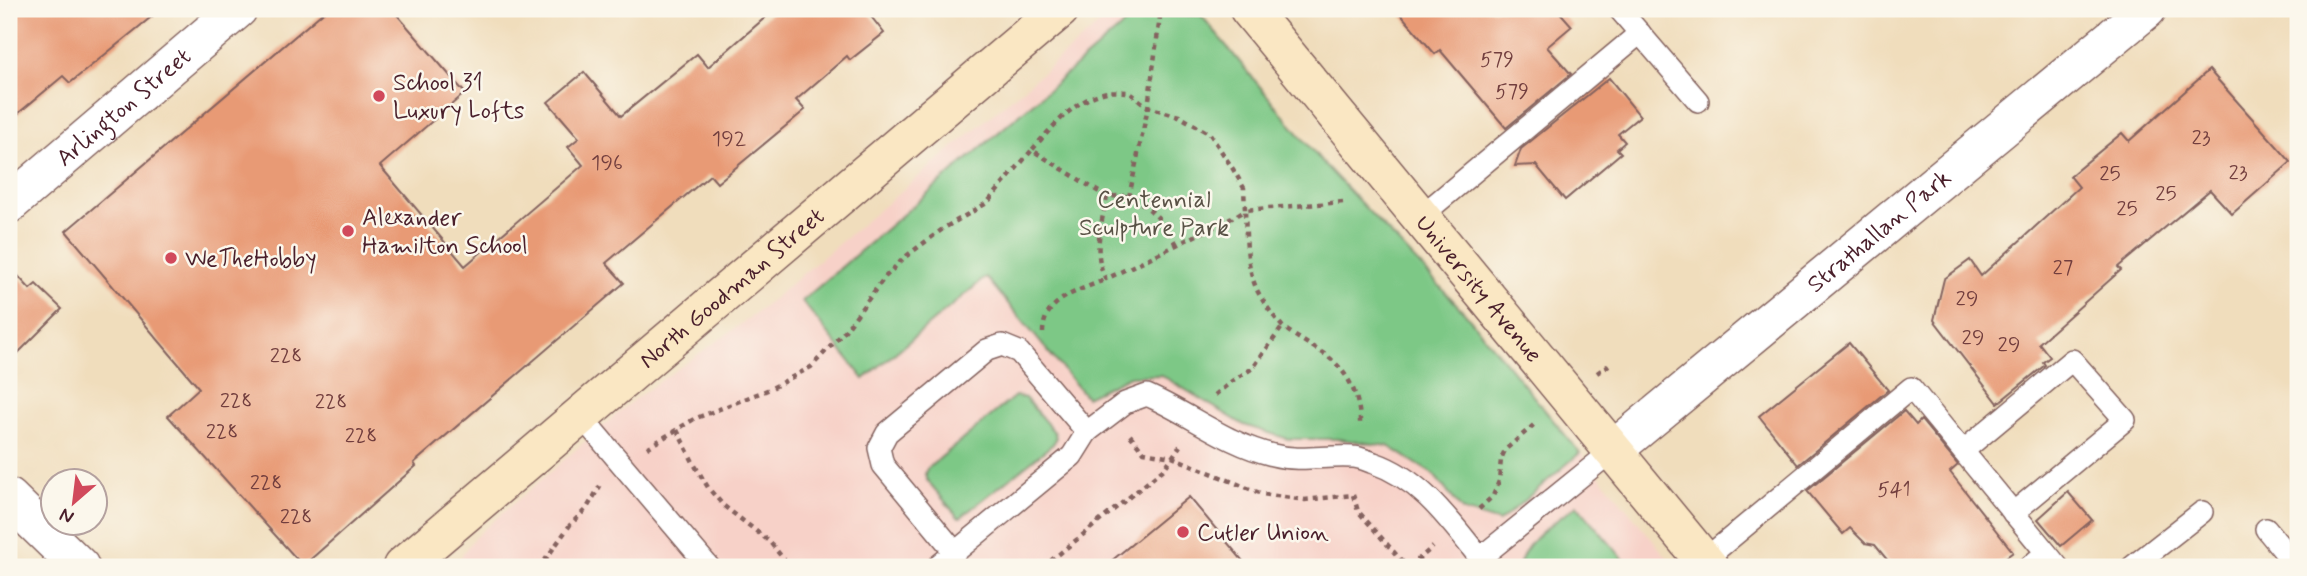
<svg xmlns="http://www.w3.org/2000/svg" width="2307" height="576" viewBox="0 0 2307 576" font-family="Mynerve,sans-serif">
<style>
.built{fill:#f7d1c8}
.green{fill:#7dc886;stroke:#647458;stroke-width:2}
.building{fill:#e89a75}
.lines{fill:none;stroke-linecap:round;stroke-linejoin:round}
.service-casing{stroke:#84625e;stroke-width:24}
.minor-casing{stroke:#84625e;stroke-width:41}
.secondary-casing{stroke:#84625e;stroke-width:41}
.path{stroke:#84625e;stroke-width:4.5;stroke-dasharray:5 5;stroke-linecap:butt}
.service{stroke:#fff;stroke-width:21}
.minor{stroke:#fff;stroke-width:38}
.secondary{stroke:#fae7c3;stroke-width:38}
.poi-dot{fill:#d1495b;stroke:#fbf7ec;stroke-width:2.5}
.labels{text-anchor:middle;stroke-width:5;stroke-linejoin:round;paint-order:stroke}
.number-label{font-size:21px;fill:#723e3e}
.poi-label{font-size:24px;fill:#4a1f2b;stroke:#fbf7ec;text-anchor:start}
.street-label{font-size:24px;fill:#4a1f2b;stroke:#fbf7ec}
.park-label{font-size:24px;fill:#595246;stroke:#fbf7ec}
</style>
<rect width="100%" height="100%" fill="#fbf7ec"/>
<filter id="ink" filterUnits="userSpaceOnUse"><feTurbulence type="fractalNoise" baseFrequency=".0143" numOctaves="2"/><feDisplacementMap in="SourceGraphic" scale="14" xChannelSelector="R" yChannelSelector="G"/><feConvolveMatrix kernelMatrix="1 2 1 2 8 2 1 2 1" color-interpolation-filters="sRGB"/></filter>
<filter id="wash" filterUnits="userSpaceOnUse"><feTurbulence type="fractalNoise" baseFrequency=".00686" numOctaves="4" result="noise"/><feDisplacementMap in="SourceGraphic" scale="28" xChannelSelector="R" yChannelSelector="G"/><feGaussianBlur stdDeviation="1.57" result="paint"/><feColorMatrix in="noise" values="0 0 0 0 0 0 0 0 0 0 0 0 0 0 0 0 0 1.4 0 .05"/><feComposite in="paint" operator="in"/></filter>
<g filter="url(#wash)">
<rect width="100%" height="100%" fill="#f0ddbc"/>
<path class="built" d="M1118,9L1197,10L1322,162L1465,313L1675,567H457L463,553L475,537L632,401L754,315Z"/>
<g class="green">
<path d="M1201,15L1322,162L1465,313L1580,453L1499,522L1463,511L1434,475L1388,446L1338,439H1288L1244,425L1161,375L1130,376L1086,397L986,277L864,379L802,301L1133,17Z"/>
<path d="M1015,396L1025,398L1055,433L1056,439L1053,444L961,517H958L926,479L925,473L927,469Z"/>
<path d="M1577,505L1630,567H1519C1524,539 1556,522 1577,505Z"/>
</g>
<g id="blocks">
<g class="building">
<path d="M9,9H161L70,83L63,76L9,121Z"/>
<path d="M327,9H392L465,93L380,166L465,266L583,165L568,147L579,138L548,102L584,72L621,116L697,54L708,67L775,9H865L884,33L850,60L847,56L796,100L805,110L787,125L717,183L710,175L606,263L624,283L414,463L416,466L303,566L168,416L199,388L66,231Z"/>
<path d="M1396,9H1557L1572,26L1547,47L1571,74L1506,128L1440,50L1435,54Z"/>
<path d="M2209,70L2291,162L2232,214L2210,190L2118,267L2121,270L2039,343L2050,357L2043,362L2045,365L1998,403L1934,320L1944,279L1970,260L1981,276L2079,187L2070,176L2122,133L2129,141Z"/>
<path d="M1609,78L1640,116L1618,134L1625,142L1617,149L1621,153L1565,200L1536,165L1515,166L1521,149Z"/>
<path d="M9,266L30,289L36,284L62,309L9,362Z"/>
<path d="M1849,343L1888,390L1798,465L1759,416Z"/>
<path d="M1904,411L1916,425L1921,420L1958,465L1950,472L2013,552L1993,567H1893L1875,545L1865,543L1850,528L1843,534L1807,491Z"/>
<path d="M2068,492L2092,520L2061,546L2038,519Z"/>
<path d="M1189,497L1248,567H1104Z"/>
</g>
</g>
</g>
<g filter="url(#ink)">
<use href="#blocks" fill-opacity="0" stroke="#84625e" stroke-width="2"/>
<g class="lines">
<g class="service-casing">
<g id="service">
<path d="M1619,9L1698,101"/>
<path d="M1421,216L1640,33"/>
<path d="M580,415L709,567"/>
<path d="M1087,432L1125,403L1147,395C1190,414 1227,444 1273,455C1300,462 1326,455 1353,457C1360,457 1367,461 1374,463C1421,479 1450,521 1480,558"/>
<path d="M1963,451L2072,360L2125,420L2013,513"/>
<path d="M2266,529L2297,567"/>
<path d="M1703,561L1911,388L2058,567"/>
<path d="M937,567L1072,456L1087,432L1019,352L1002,345L987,350L887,433L879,448L883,465L955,552"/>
<path d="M1484,567L1480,558L1612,451"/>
<path d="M2029,567L2046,553"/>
<path d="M2132,567L2202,512"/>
</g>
</g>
<g class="minor-casing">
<g id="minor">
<path id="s1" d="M9,204L238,9"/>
<path id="s2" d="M1612,451L2147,9"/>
<path d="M9,498L80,567"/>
</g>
</g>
<g class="secondary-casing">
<g id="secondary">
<path id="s3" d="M1249,9L1709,567"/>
<path id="s4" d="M402,567L1060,9"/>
</g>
</g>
<g class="path">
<path d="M1107,197C1101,225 1092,254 1106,279L1232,218L1245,210L1244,188L1233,169L1210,134L1179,116L1148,107L1129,92C1122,92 1114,91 1107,92C1076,98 1052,127 1032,150L1107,197C1114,196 1122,195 1129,197C1149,204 1168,227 1177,245"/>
<path d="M1129,197L1148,107L1161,9"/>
<path d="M1343,202L1245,210C1246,237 1246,265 1257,290C1263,302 1273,316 1282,326C1296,338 1313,346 1327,356C1350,373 1361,400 1360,427"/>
<path d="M1043,333C1043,298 1080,291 1106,279"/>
<path d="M1597,373L1609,365"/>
<path d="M1215,395L1232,381L1253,368L1283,326"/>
<path d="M677,430L694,464L709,489L724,506L769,541L790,567"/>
<path d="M1130,435L1144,452L1172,457L1262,494L1305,500L1353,495"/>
<path d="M647,448L694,419L770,389L811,367L844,332L885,277L905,257L944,228L987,203L1032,150"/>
<path d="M1353,495L1358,511L1407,567"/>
<path d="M1479,509L1493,496L1499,481L1501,459L1505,450L1537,422"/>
<path d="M537,567L543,563L570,525L587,508L600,486"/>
<path d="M1043,567L1164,469L1180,446"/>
<path d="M1409,567L1433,547"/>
</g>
<use href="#service" class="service"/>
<use href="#minor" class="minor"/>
<use href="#secondary" class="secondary"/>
</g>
</g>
<g class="poi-dot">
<circle cx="379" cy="96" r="7"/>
<circle cx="348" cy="231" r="7"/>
<circle cx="171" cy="258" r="7"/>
<circle cx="1183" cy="532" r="7"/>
</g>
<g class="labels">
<g class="number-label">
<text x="1497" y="66">579</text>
<text x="1512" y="98">579</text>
<text x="2201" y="144">23</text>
<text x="729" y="145">192</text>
<text x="607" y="169">196</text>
<text x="2238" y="179">23</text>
<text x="2110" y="180">25</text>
<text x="2166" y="200">25</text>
<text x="2127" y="215">25</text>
<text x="2063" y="274">27</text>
<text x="1967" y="305">29</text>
<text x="1973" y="344">29</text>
<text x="2009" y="351">29</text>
<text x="286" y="362">228</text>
<text x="236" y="407">228</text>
<text x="331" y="408">228</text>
<text x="222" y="438">228</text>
<text x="361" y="442">228</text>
<text x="266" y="489">228</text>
<text x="1894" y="496">541</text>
<text x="296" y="523">228</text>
</g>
<g class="poi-label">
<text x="393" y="90">School 31<tspan x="393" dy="28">Luxury Lofts</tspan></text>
<text x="362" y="225">Alexander<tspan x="362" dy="28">Hamilton School</tspan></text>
<text x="185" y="266">WeTheHobby</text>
<text x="1197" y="540">Cutler Union</text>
</g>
<g class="street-label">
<text dy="8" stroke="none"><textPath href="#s1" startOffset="150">Arlington Street</textPath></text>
<text dy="8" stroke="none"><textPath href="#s2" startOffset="346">Strathallan Park</textPath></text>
<text dy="8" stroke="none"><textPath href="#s4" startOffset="432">North Goodman Street</textPath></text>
<text dy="8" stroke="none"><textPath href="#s3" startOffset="362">University Avenue</textPath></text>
</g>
<g class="park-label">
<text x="1154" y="207">Centennial<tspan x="1154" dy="28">Sculpture Park</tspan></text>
</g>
</g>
<rect width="2307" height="576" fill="none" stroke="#fbf7ec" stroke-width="35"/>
<g transform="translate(74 502) rotate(208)"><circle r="33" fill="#fbf7ec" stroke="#b4a19f" stroke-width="2"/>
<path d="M0-5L12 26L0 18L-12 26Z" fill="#d1495b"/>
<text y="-10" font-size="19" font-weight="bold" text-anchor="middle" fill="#4a1f2b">N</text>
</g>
</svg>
